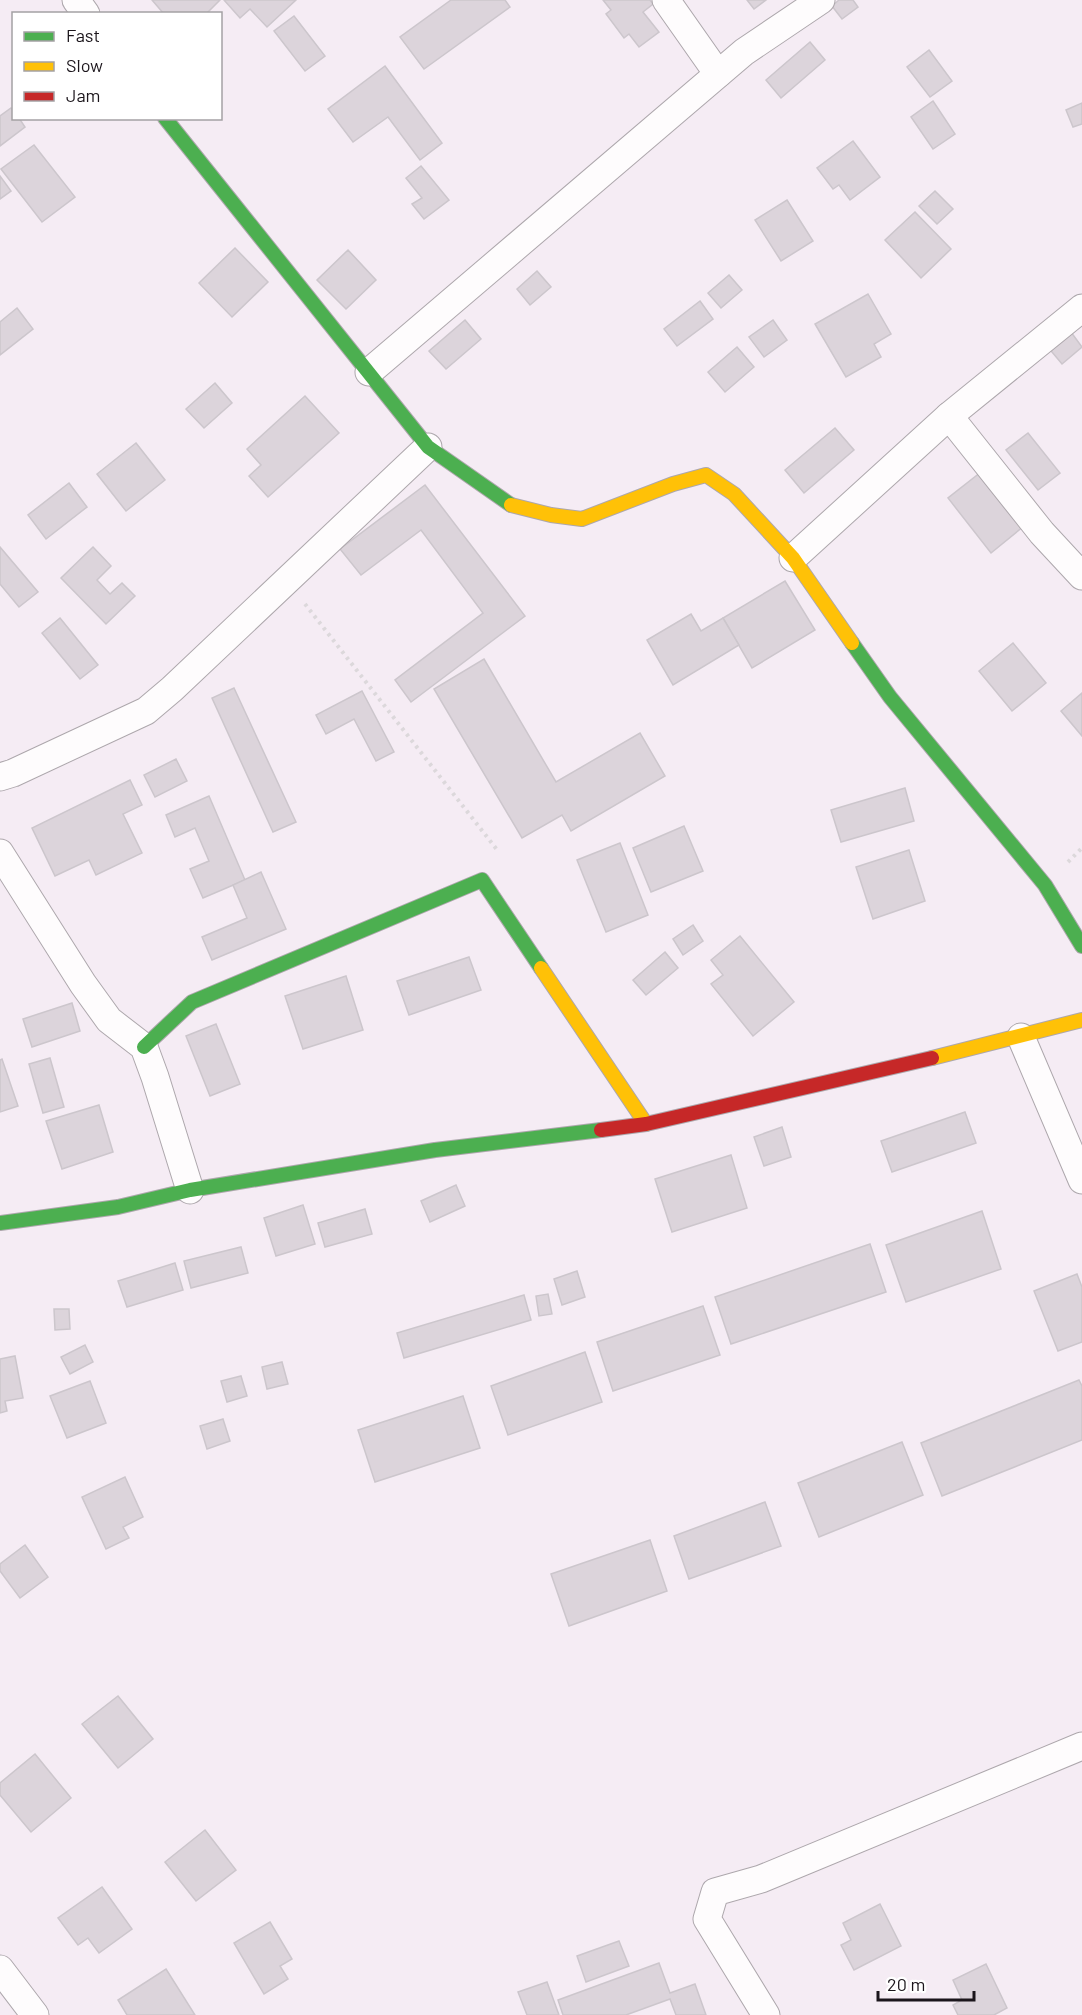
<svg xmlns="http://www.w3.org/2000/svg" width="1082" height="2015" viewBox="0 0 1082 2015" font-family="Barlow,sans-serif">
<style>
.building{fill:#dcd4db;stroke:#ccc6cc;stroke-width:1.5}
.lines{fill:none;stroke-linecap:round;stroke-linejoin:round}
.street-casing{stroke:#ada7ac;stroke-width:29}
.fast-casing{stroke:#ada7ac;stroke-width:16}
.slow-casing{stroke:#ada7ac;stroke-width:16}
.jam-casing{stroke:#ada7ac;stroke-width:16}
.path{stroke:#dcd8db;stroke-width:4;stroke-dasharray:3 4.5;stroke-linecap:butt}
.street{stroke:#fefcfd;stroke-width:27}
.fast{stroke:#4caf50;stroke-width:14}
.slow{stroke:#ffc107;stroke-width:14}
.jam{stroke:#c62828;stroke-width:14}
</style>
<rect width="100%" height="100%" fill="#f5ecf4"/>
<g class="building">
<path d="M152,0H220L206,14H164Z"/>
<path d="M224,0H296L267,27L250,9L240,18Z"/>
<path d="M451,0H505L510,7L424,69L400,37Z"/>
<path d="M603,0H650L653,4L643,12L659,32L639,47L629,34L624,38L606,14L611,10Z"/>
<path d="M747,0H766L754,9Z"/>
<path d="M839,0H853L858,7L842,19L832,6Z"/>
<path d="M294,16L325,56L305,71L274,31Z"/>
<path d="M810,42L825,60L781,98L766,80Z"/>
<path d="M929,50L952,81L930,97L907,67Z"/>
<path d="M385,66L442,143L420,160L388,117L353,142L328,109Z"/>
<path d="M933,101L955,134L933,149L911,117Z"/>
<path d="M1082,103V124L1073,127L1066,110Z"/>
<path d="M11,108L14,111V118H19L25,127L0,146V116Z"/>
<path d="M853,141L880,177L850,200L839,185L833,189L817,168Z"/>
<path d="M34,145L75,197L42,222L1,169Z"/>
<path d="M421,166L449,200L424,219L412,204L422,198L406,178Z"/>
<path d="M0,176L11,191L0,199Z"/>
<path d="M935,191L953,209L937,224L919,206Z"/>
<path d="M787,200L813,241L781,261L755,220Z"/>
<path d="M915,212L951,249L921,278L885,240Z"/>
<path d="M235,248L268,282L232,317L199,283Z"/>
<path d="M348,250L376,280L346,309L317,280Z"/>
<path d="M537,271L551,287L530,305L517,289Z"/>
<path d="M729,275L742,290L721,308L708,293Z"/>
<path d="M868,294L891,334L874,344L881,357L846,377L815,324Z"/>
<path d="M700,301L713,319L677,346L664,329Z"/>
<path d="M17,308L33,329L0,355V322Z"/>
<path d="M465,320L481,339L446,369L429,351Z"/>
<path d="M773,320L787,340L764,357L749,337Z"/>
<path d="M1068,328L1082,347L1062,364L1047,346Z"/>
<path d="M737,347L754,367L725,392L708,372Z"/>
<path d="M215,383L232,403L204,428L186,409Z"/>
<path d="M305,396L339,433L268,497L249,476L261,465L247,449Z"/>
<path d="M835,428L854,450L804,493L785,470Z"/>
<path d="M1028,433L1060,473L1038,490L1006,450Z"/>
<path d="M136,443L165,480L126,511L97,474Z"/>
<path d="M981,472L1024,526L991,553L948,498Z"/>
<path d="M69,483L87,507L46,539L28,515Z"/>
<path d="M425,485L525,616L411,702L395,680L483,613L421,530L361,575L340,549Z"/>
<path d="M0,547L38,592L19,607L0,584Z"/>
<path d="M93,547L111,566L97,580L110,594L122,583L135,596L106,624L61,578Z"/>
<path d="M785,581L815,630L752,668L723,618Z"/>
<path d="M691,614L701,631L723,618L739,645L673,685L647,640Z"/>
<path d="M60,618L98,665L80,679L42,633Z"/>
<path d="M1013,643L1046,683L1012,711L979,671Z"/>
<path d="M484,659L556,782L640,733L665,776L571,831L562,815L522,838L434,689Z"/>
<path d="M234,688L296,822L273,832L212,698Z"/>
<path d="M362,691L394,752L376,761L354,719L326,734L316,715Z"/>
<path d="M1082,693V736L1061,711Z"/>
<path d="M176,759L187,781L155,797L144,775Z"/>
<path d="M130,780L142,805L123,814L142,853L96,875L89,860L55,876L32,828Z"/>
<path d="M905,788L914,821L841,842L831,810Z"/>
<path d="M209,796L245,880L203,898L190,869L209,861L195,828L175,837L166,815Z"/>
<path d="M684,826L703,871L651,892L633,848Z"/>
<path d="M620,843L648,915L606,932L577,860Z"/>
<path d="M909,850L925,901L873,919L856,867Z"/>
<path d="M261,872L286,929L212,960L202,937L247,918L233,885Z"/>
<path d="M693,925L703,941L683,955L673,939Z"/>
<path d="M740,936L794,1002L753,1036L711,984L723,975L711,960Z"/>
<path d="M665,952L678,968L646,995L633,980Z"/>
<path d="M469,957L481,990L409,1015L397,981Z"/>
<path d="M346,976L363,1030L303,1049L285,996Z"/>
<path d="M72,1003L80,1031L32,1047L23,1019Z"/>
<path d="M216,1024L240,1084L210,1096L186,1036Z"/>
<path d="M50,1058L64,1107L43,1113L29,1064Z"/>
<path d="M2,1059L18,1106L0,1112V1060Z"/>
<path d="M99,1105L113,1152L62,1169L46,1121Z"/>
<path d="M965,1112L976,1143L892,1172L881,1141Z"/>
<path d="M782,1127L791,1157L764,1166L754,1137Z"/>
<path d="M731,1155L747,1208L672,1232L655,1179Z"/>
<path d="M456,1185L465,1206L430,1222L421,1201Z"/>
<path d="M303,1205L315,1244L276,1256L264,1218Z"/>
<path d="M365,1209L372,1234L325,1247L318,1223Z"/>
<path d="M982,1211L1001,1269L906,1302L886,1245Z"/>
<path d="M870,1244L886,1292L731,1344L715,1297Z"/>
<path d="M241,1247L248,1273L191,1288L184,1261Z"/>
<path d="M175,1263L183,1290L127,1307L118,1281Z"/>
<path d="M577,1271L585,1297L562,1305L554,1279Z"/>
<path d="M1077,1274L1082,1287V1342L1058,1351L1034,1291Z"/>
<path d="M548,1294L552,1314L539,1316L536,1296Z"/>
<path d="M524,1295L531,1320L404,1358L397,1333Z"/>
<path d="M703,1306L720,1355L613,1391L597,1342Z"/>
<path d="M54,1309H69L70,1329L55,1330Z"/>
<path d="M85,1345L93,1362L70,1374L61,1357Z"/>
<path d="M585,1352L602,1402L508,1435L491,1386Z"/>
<path d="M15,1356L23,1398L5,1401L7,1411L0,1413V1359Z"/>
<path d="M282,1362L288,1384L267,1389L262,1367Z"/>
<path d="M241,1376L247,1396L227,1402L221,1381Z"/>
<path d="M1079,1380L1082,1386V1440L942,1496L921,1443Z"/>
<path d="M90,1381L106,1423L67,1438L50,1396Z"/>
<path d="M463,1396L480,1448L375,1482L358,1430Z"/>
<path d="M223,1419L230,1441L207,1449L200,1426Z"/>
<path d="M902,1442L923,1495L819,1537L798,1483Z"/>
<path d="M125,1477L143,1517L123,1527L129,1538L106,1549L82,1497Z"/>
<path d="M765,1502L781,1546L689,1579L674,1536Z"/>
<path d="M650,1540L667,1591L569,1626L551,1574Z"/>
<path d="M25,1545L48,1577L20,1598L0,1571V1564Z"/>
<path d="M118,1696L153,1739L118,1768L82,1724Z"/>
<path d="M35,1754L71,1798L31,1832L0,1795V1783Z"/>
<path d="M205,1830L236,1870L196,1901L165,1862Z"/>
<path d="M102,1887L132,1929L99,1953L88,1938L78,1945L58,1918Z"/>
<path d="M880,1904L901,1946L854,1970L841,1945L851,1940L843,1923Z"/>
<path d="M270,1922L292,1959L280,1966L288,1979L264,1994L234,1943Z"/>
<path d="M619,1941L629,1966L586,1982L577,1956Z"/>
<path d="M659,1963L670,1993L695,1984L706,2015H676L670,1999L626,2015H563L558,2000Z"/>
<path d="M986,1964L1007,2008L994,2015H958L953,2005L962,2000L953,1980Z"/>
<path d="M166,1969L195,2015H127L118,2000Z"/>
<path d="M547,1982L559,2015H527L518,1992Z"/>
</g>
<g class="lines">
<g class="street-casing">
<g id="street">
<path d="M76,0L86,14"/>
<path d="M666,0L718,74"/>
<path d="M369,372L744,52L821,0"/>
<path d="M949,416L1082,308"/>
<path d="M793,558L949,416L1042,533L1082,576"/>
<path d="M0,777L13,773L146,711L172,689L428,447"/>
<path d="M0,853L83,984L109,1020L144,1047L155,1077L190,1190"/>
<path d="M1021,1037L1082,1180"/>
<path d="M0,1969L35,2015"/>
<path d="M766,2015L707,1919L715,1892L761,1879L1082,1746"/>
</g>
</g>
<g class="fast-casing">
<g id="fast">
<path d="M165,118L428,447L511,505"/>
<path d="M852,643L890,697L1045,885L1082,946"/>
<path d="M144,1047L192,1002L482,880L541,968"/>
<path d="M0,1223L118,1207L190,1190L435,1150L601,1130"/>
</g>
</g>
<g class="slow-casing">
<g id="slow">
<path d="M511,505L551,515L582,519L673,484L706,475L734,494L793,558L852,643"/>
<path d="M541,968L646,1124"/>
<path d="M932,1058L1082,1020"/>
</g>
</g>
<g class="jam-casing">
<path id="jam" d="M601,1130L646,1124L932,1058"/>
</g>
<g class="path">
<path d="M305,604L498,851"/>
<path d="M1068,862L1082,848"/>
</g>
<use href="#street" class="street"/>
<use href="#fast" class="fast"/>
<use href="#slow" class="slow"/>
<use href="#jam" class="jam"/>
</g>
<rect x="12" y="12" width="210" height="108" fill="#ffffff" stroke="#a4a1a4" stroke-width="1.5"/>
<rect x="24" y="32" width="30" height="9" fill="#4caf50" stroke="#a4a1a4" stroke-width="1.5"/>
<text x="66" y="42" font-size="18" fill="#1b151b">Fast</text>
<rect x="24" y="62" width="30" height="9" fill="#ffc107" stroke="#a4a1a4" stroke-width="1.5"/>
<text x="66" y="72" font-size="18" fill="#1b151b">Slow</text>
<rect x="24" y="92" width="30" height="9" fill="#c62828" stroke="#a4a1a4" stroke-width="1.5"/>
<text x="66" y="102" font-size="18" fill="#1b151b">Jam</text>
<path d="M878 1991v9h96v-9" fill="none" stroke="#1b151b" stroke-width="3"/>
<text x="887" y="1991" font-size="18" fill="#1b151b" stroke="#ffffff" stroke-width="4.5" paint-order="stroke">20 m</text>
</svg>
